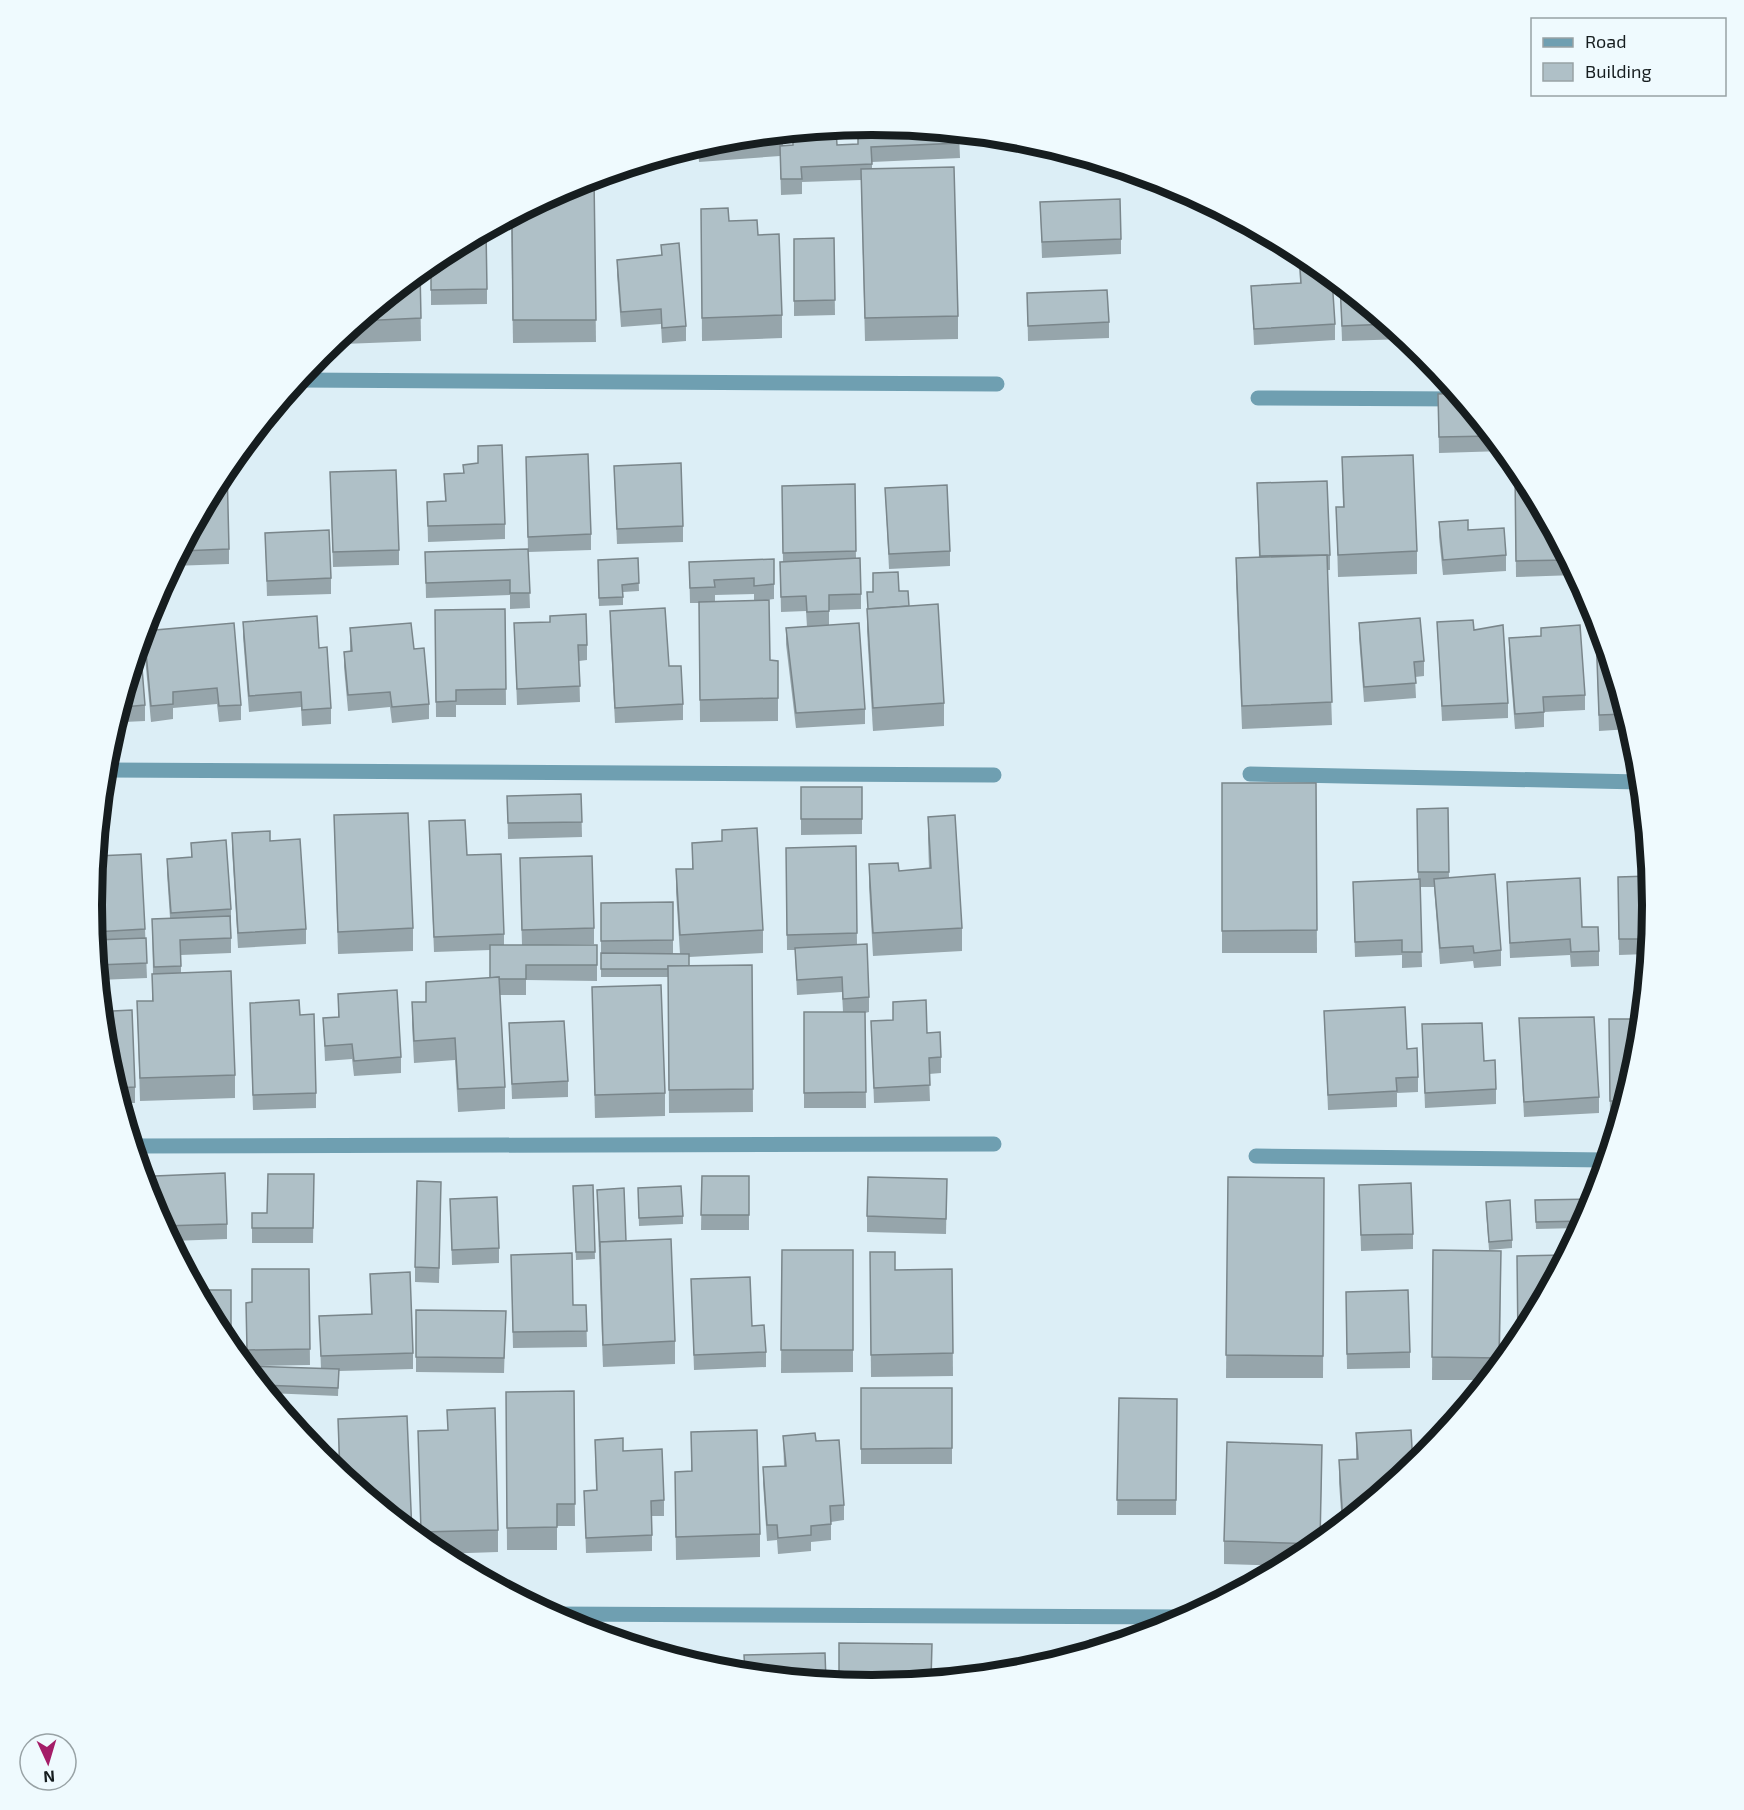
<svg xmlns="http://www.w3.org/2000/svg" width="1744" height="1810" viewBox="0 0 1744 1810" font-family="'Exo 2',sans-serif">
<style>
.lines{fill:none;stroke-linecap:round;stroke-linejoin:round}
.street{stroke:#6f9fb1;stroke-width:15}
.wall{fill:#96a5ab;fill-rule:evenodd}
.building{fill:#afc0c7;stroke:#7a868b;stroke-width:1.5}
.rim{fill:none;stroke:#161d1f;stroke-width:8}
</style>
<rect width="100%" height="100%" fill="#dceef6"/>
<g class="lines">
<g class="street">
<path d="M298,380L997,384"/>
<path d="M1258,398L1462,399"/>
<path d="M105,770L994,775"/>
<path d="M1250,774L1640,782"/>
<path d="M133,1146L994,1144"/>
<path d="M1256,1156L1606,1160"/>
<path d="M550,1614L1187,1617"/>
</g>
</g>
<g class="wall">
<path d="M872,124L959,133L960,158L872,162V169L958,316V339L865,341L861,180L802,182V194L781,195L780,156L699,162L698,146L720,139L783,133V146L793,145V132ZM836,128H858V144L837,145Z"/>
<path d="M594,178L596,342L513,343L511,217Z"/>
<path d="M1040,202L1121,239V254L1042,258Z"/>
<path d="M701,209L729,221L758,235L782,315V338L702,341Z"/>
<path d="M834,238L835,315L794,316V239Z"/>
<path d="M661,245L686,326V341L662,343L661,324L621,327L617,275V260L661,255Z"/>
<path d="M1299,252L1306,256L1335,324V340L1254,345L1251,286L1300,283Z"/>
<path d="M431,262L487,289V304L431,305Z"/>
<path d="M420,271L421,341L343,344V334Z"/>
<path d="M1340,284L1406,339L1342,341Z"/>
<path d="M1027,293L1109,322V338L1028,341Z"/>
<path d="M1457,393L1504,451L1439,453L1438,394Z"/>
<path d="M478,446L505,524V539L428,542L427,502L445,501L444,474L463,473V465L478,463Z"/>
<path d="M526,457L591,534V550L528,552Z"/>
<path d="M1342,457L1417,551V574L1338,577L1336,507H1343Z"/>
<path d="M614,466L683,526V542L617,544Z"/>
<path d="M223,471L229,549V564L172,566Z"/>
<path d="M330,472L399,550V565L333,567Z"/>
<path d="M1515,472H1521L1576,575L1516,577Z"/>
<path d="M1257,483L1330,555V570H1327L1332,725L1242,729L1236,581V558H1259Z"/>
<path d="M855,484L856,558L861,594V609L829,610V625L865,709V724L796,728L786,644V628L807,627L806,611L781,612L780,562H783L782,486Z"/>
<path d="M885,488L950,551V566L889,569Z"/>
<path d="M1439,522L1468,530L1506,555V571L1443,575L1439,537Z"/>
<path d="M265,533L331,578V594L267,596Z"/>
<path d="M528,549L530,608L510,609V595L426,598L425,552Z"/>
<path d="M638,558L639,591L623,592V605L599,606L598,560Z"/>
<path d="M774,559V599L758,601L770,660L778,661V721L700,722L699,603H690L689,562ZM754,594V601L715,602V595Z"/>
<path d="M899,591L909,606L944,703V726L873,731L867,631V609Z"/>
<path d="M505,609L506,705H456V717H436L435,610Z"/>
<path d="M610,611L669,666L683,704V720L615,723L610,626Z"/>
<path d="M243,622L319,648L331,708V724L302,726L301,707L249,712L243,637Z"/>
<path d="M1437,622L1474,630L1508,703V718L1442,721Z"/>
<path d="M514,623L587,645V660L579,661L580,702L517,705Z"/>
<path d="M1359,623L1424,661V676L1415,677L1416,698L1364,702L1359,638Z"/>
<path d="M350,628L414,649L429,704V719L392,723L390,707L348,711L344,667V652L350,651Z"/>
<path d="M1541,628L1585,695V710L1544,712V727L1515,729L1509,654V638L1541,636Z"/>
<path d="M144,631L241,705V720L219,722L217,704L173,708V719L151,722L144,646Z"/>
<path d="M1596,632H1601L1630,729L1599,731Z"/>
<path d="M140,643L145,705V721L124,722L123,703H122Z"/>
<path d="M1222,783H1316L1317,953H1222Z"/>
<path d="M801,787H862V834L801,835Z"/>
<path d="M581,794L582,837L508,839L507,796Z"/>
<path d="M1448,808L1449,878L1501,950V966L1474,968L1473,961L1440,964L1434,887H1420L1422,967L1402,968V955L1355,957L1353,882L1418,879L1417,809Z"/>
<path d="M334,815L413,928V951L338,954Z"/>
<path d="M928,817L962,928V951L873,956L869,887V864L899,871L929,869L928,839Z"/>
<path d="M429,821L467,855L504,934V945H522L520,873L594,928V944L551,945H597V981L526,980V995H500L505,1087V1109L458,1112L455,1060L414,1063L412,1024V1002H426V982L490,978V950L434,952Z"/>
<path d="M722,830L763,930V953L689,957V966L752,965L753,1112L669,1113L668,977H601V903L673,902V954H680L676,892V869H692V843L722,841Z"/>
<path d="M232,833L270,841L306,929V944L238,948L232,849Z"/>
<path d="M191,843L231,909V953L181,955V973L235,1075V1098L140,1101L137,1001H152V974H153L152,919L170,918L167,874V859L191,857Z"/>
<path d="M856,846L857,945L869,997V1012L865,1013L866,1108H804V1012H843L842,992L797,995L795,950H787L786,848Z"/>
<path d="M1618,877L1652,905L1648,954L1619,955Z"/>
<path d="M1507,882L1582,927L1599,951V966L1571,967L1570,955L1510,958Z"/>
<path d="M92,905L145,929L147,978L99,980Z"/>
<path d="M592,987L665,1093V1116L595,1118Z"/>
<path d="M338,994L401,1057V1073L354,1076L352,1059L325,1061L323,1018L338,1017Z"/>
<path d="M893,1002L927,1033L941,1057V1073L929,1074L930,1101L874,1103L871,1021L893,1020Z"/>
<path d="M1324,1011L1407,1049L1418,1077V1092L1397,1093V1107L1328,1110Z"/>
<path d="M300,1015L316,1093V1108L253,1110L250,1018Z"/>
<path d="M1519,1018L1599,1097V1113L1524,1117Z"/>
<path d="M1609,1019L1637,1058L1620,1116H1610Z"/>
<path d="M113,1022L135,1087V1103H120L106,1057Z"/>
<path d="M509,1023L568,1081V1097L512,1099Z"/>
<path d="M1422,1024L1484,1061L1496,1089V1104L1425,1108Z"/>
<path d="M314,1174L313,1243H252V1213H267Z"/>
<path d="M702,1176H749V1230H701Z"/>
<path d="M1228,1177L1324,1178L1323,1378H1226Z"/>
<path d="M947,1179L946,1234L867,1232V1216Z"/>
<path d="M593,1185L595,1259L576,1260L573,1186Z"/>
<path d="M1359,1185L1413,1234V1249L1361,1251Z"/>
<path d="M638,1188L683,1216V1224L639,1226Z"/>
<path d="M441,1198L439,1283L415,1282V1267Z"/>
<path d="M597,1198L626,1241L675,1341V1364L603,1367Z"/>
<path d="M450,1199L499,1248V1263L452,1265Z"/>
<path d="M1535,1200L1593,1204L1580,1228L1536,1229Z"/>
<path d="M1486,1210L1512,1240V1248L1489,1250Z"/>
<path d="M156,1212L227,1224V1239L171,1241Z"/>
<path d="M782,1250H853V1372L781,1373Z"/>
<path d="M1433,1250L1501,1251L1500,1365L1487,1380H1432Z"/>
<path d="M511,1255L573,1305H586L587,1347L513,1348Z"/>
<path d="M309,1269L310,1365L247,1366L246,1303L252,1302Z"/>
<path d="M952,1269L953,1376L871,1377L870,1275L895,1270Z"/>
<path d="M370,1274L413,1353V1369L339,1371L338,1396L268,1393L246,1367L321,1369L319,1316L371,1314Z"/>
<path d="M691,1279L752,1326L766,1352V1367L694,1370Z"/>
<path d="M1346,1307L1410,1352V1368L1347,1369Z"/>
<path d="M416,1310L506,1311L504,1373L416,1372Z"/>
<rect x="861" y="1388" width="91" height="76"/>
<path d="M574,1391L575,1526H557V1550H507L506,1392Z"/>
<path d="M1119,1398L1177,1399L1176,1515H1117Z"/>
<path d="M338,1419L412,1533L339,1472Z"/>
<path d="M418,1431L498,1530V1552L438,1554L421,1539Z"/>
<path d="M691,1432L760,1534V1557L676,1560L675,1472L691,1471Z"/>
<path d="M1356,1433L1413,1466L1342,1524L1339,1483V1460L1356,1459Z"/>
<path d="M783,1436L816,1441L844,1505V1520L831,1522V1540L811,1542V1551L778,1554L777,1540L767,1541L763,1483V1467L784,1466Z"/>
<path d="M595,1440L623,1451L664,1500V1516H652V1551L586,1553L584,1491L596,1490Z"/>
<path d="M1322,1467L1320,1542L1305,1554L1284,1566L1224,1564V1541Z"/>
</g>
<g class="building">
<path d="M872,124L959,133L960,143L871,147L872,164L801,167L802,179H781L780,146L793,145V132L836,128L837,145L858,144V126Z"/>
<path d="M783,133V140L699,146L720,139Z"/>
<path d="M954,167L958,316L865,318L861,169Z"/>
<path d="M594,178L596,320H513L512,217L574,184Z"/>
<path d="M1120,199L1121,239L1042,242L1040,202Z"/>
<path d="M728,208L729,221L757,220L758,235L779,234L782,315L702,318L701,209Z"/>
<path d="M486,230L487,289L431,290V262L439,256Z"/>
<path d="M834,238L835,300L794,301V239Z"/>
<path d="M679,243L686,326L662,328L661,309L621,312L617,260L662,255L661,245Z"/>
<path d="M1299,253L1306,256L1332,278L1335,324L1254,329L1251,286L1301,283Z"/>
<path d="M420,271L421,318L359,321Z"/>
<path d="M1340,284L1388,324L1342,326Z"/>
<path d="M1107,290L1109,322L1028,326L1027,293Z"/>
<path d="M1457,393L1492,436L1439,437L1438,394Z"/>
<path d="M502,445L505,524L428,526L427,502L446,501L444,474L464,473L463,465L478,463V446Z"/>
<path d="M588,454L591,534L528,537L526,457Z"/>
<path d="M1413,455L1417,551L1338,555L1336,507H1344L1342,457Z"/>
<path d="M681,463L683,526L617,529L614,466Z"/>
<path d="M227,467L229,549L181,551L223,471Z"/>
<path d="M396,470L399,550L333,552L330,472Z"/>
<path d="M1515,472H1521L1568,560L1516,561Z"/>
<path d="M1327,481L1330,555L1260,556L1257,483Z"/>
<path d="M855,484L856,551L783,553L782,486Z"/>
<path d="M947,485L950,551L889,554L885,488Z"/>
<path d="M1468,520V530L1504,528L1506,555L1443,560L1439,522Z"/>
<path d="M329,530L331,578L267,581L265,533Z"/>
<path d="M528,549L530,593H510V580L426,583L425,552Z"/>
<path d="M1327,555L1332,702L1242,706L1236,558Z"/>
<path d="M638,558L639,583L622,585L623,597L599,598L598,560Z"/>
<path d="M860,558L861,594L829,595V611L807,612L806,596L781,597L780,562Z"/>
<path d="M774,559V584L754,586V578L714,580L715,587L690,588L689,562Z"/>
<path d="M898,572L899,591H908L909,606L868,609L867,592H873V573Z"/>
<path d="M769,600L770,660L778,661V698L700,700L699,602Z"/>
<path d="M938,604L944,703L873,708L867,609Z"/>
<path d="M665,608L669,666H681L683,704L615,708L610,611Z"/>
<path d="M505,609L506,689L456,690V701L436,702L435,610Z"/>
<path d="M586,614L587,645H578L580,686L517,689L514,623L550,622V616Z"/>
<path d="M317,616L319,648L327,647L331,708L302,710L301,692L249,696L243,622Z"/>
<path d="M1420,618L1424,661L1414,662L1416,683L1364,687L1359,623Z"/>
<path d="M1473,620L1474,630L1503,625L1508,703L1442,706L1437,622Z"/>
<path d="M234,623L241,705L219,706L217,688L173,692V704L151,706L144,631Z"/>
<path d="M411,623L414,649L424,648L429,704L392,707L390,692L348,695L344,652L352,651L350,628Z"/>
<path d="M859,623L865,709L796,713L786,628Z"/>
<path d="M1580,625L1585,695L1543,697L1544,712L1515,714L1509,638L1541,636V628Z"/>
<path d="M1596,632H1601L1626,714L1599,715Z"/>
<path d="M140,643L145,705L124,707V696Z"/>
<path d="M1222,783H1316L1317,930L1222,931Z"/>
<rect x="801" y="787" width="61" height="32"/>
<path d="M581,794L582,822L508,823L507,796Z"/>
<path d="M1448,808L1449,872H1418L1417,809Z"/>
<path d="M408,813L413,928L338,932L334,815Z"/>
<path d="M955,815L962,928L873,933L869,864L898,863L899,871L931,868L928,817Z"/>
<path d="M465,820L467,855L501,854L504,934L434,937L429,821Z"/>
<path d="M757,828L763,930L680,935L676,869H693L692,843L722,841V830Z"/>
<path d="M270,831V841L300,839L306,929L238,933L232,833Z"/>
<path d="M226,840L231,909L171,913L167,859L192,857L191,843Z"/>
<path d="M856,846L857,933L787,935L786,848Z"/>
<path d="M141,854L145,929L94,932L92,905L96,856Z"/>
<path d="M592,856L594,928L522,930L520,858Z"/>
<path d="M1495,874L1501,950L1474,953L1473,946L1440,948L1434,879Z"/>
<path d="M1650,876L1652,905L1649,939H1619L1618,877Z"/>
<path d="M1580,878L1582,927H1598L1599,951L1571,952L1570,939L1510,943L1507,882Z"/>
<path d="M1420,879L1422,952H1402V940L1355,942L1353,882Z"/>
<path d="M673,902V940L601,941V903Z"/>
<path d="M230,916L231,938L180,940L181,966L154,967L152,919Z"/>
<path d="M146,938L147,963L97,965L95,940Z"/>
<path d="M867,944L869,997L843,999L842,977L797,980L795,948Z"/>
<path d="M490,945H597V965H526V979H499V977L490,978Z"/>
<path d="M601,953L689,954V966H668V969H601Z"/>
<path d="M752,965L753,1089L669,1090L668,966Z"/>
<path d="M231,971L235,1075L140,1078L137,1001H153L152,974Z"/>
<path d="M499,977L505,1087L458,1089L455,1038L414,1041L412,1002H426V982Z"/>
<path d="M661,985L665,1093L595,1095L592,987Z"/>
<path d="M397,990L401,1057L354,1061L352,1044L325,1046L323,1018L339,1017L338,994Z"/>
<path d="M299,1000L300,1015L314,1014L316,1093L253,1095L250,1003Z"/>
<path d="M926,1000L927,1033L940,1032L941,1057L929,1058L930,1085L874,1088L871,1021L893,1020V1002Z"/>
<path d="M1405,1007L1407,1049L1417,1048L1418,1077L1396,1078L1397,1091L1328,1095L1324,1011Z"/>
<path d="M132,1010L135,1087L116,1088L106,1057L103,1023L114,1022L113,1011Z"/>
<path d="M804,1012H865L866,1092L804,1093Z"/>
<path d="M1594,1017L1599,1097L1524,1102L1519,1018Z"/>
<path d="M1609,1019H1641L1637,1058L1624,1101H1610Z"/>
<path d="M564,1021L568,1081L512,1084L509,1023Z"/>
<path d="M1482,1023L1484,1061L1495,1060L1496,1089L1425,1093L1422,1024Z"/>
<path d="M225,1173L227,1224L163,1226L156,1213L155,1176Z"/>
<path d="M268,1174H314L313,1228H252V1213H267Z"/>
<path d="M702,1176H749V1215H701Z"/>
<path d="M868,1177L947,1179L946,1219L867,1216Z"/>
<path d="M1228,1177L1324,1178L1323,1356L1226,1355Z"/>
<path d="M417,1181L441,1182L439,1268L415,1267Z"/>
<path d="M1411,1183L1413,1234L1361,1235L1359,1185Z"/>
<path d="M593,1185L595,1252H576L573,1186Z"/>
<path d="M681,1186L683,1216L639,1218L638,1188Z"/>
<path d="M624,1188L626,1241L600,1242V1247L597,1190Z"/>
<path d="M497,1197L499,1248L452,1250L450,1199Z"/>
<path d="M1595,1199L1593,1204L1584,1221L1536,1222L1535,1200Z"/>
<path d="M1510,1200L1512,1240L1489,1242L1486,1202Z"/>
<path d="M671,1239L675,1341L603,1345L600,1242Z"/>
<path d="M782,1250H853V1350H781Z"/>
<path d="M1433,1250L1501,1251L1499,1358L1432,1357Z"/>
<path d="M870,1252H895V1270L952,1269L953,1353L871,1355Z"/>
<path d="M572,1253L573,1305H586L587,1331L513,1332L511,1255Z"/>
<path d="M1565,1255L1521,1339L1518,1342L1517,1256Z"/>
<path d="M252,1269H309L310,1349L247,1350L246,1303L252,1302Z"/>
<path d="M410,1272L413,1353L321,1356L319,1316L372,1314L370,1274Z"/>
<path d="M750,1277L752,1326L764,1325L766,1352L694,1355L691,1279Z"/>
<path d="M197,1290H231V1348L223,1338Z"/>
<path d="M1408,1290L1410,1352L1347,1354L1346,1292Z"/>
<path d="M416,1310L506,1311L504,1358L416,1357Z"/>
<path d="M246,1366L339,1369L338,1388L261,1385Z"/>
<path d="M861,1388H952V1448L861,1449Z"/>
<path d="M574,1391L575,1504H557V1527L507,1528L506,1392Z"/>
<path d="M1119,1398L1177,1399L1176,1500H1117Z"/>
<path d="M495,1408L498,1530L421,1532L418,1431L448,1430L447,1410Z"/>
<path d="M407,1416L412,1533L340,1473L338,1419Z"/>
<path d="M289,1419H301V1434Z"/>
<path d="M1449,1427L1435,1443L1434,1428Z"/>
<path d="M757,1430L760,1534L676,1537L675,1472L692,1471L691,1432Z"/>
<path d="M1411,1430L1413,1466L1343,1523L1339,1460L1358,1459L1356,1433Z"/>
<path d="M815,1433L816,1441L839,1440L844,1505L830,1506L831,1524L811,1526V1535L778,1538L777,1525H767L763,1467L786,1466L783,1436Z"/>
<path d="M623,1438V1451L662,1449L664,1500L651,1501L652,1535L586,1538L584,1491L597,1490L595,1440Z"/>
<path d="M1227,1442L1322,1445L1320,1542L1318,1544L1224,1541Z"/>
<path d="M1128,1639L1091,1650L1090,1640Z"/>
<path d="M839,1643L932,1644L931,1680L872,1685L839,1682Z"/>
<path d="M825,1653L826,1681L745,1673L744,1655Z"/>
<path d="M1034,1667L1024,1671L979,1675V1670Z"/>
</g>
<path d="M0 0H1744V1810H0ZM102 905a770 770 0 1 1 1540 0a770 770 0 1 1-1540 0Z" fill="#effafe" fill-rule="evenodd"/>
<path class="rim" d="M102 905a770 770 0 1 1 1540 0a770 770 0 1 1-1540 0Z"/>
<rect x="1531" y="18" width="195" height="78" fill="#effafe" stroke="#98a2a5" stroke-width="1.5"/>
<rect x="1543" y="38" width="30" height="9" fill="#6f9fb1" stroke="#98a2a5" stroke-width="1.5"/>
<text x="1585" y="48" font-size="18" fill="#161d1f">Road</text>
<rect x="1543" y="63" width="30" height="18" fill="#afc0c7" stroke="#98a2a5" stroke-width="1.5"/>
<text x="1585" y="78" font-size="18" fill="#161d1f">Building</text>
<g transform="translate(48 1762) rotate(176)"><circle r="28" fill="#effafe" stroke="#98a2a5" stroke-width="1.5"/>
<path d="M0-4.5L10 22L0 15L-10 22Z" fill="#a41d68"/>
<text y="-9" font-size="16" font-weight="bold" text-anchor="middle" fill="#161d1f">N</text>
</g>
</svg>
